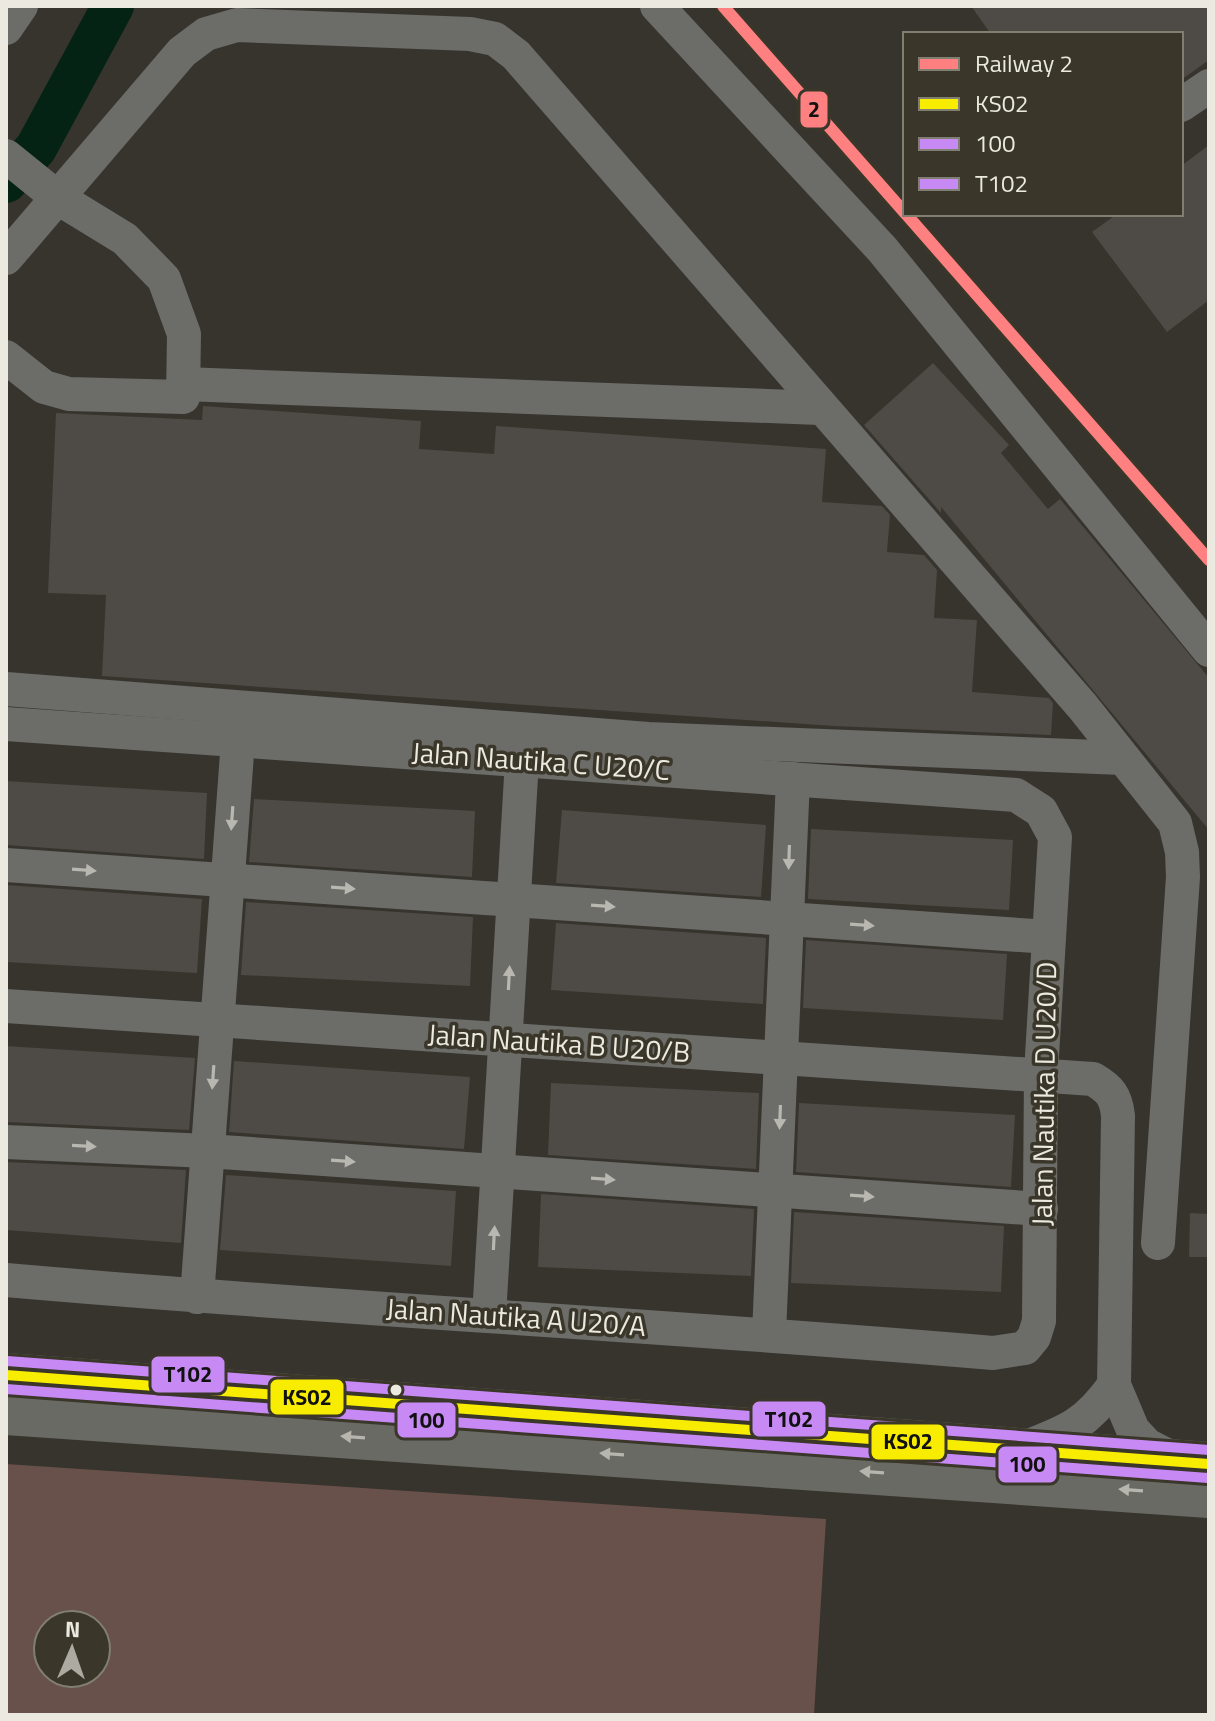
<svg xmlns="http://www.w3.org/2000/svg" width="1215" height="1721" viewBox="0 0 1215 1721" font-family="'Titillium Web',sans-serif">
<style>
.green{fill:#68504b;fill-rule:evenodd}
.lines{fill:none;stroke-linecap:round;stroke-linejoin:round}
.river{stroke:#052314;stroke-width:42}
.building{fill:#4e4a45}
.minor{stroke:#6c6c69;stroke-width:34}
.highway{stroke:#696a64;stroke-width:44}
.bus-1-casing{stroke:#3a3629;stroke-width:16}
.bus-2-casing{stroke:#3a3629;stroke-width:16}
.bus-3-casing{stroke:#3a3629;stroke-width:16}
.bus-1{stroke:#f8ed00;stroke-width:10}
.bus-2{stroke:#c78af5;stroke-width:10}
.bus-3{stroke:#c78af5;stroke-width:10}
.rail-1-casing{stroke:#3a3629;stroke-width:18}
.rail-1{stroke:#ff8080;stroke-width:12}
.oneway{fill:#b8b7b0}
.oneway2{fill:#b7b6ae}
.bus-dot{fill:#ebe9e0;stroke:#3a3629;stroke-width:3}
.labels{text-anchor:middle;stroke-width:7;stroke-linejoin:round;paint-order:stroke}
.street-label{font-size:28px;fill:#ebe9e0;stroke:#3a3629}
.line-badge{stroke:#3a3629;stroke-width:3}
.pale-badge-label{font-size:22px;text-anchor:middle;font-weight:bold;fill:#111}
</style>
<rect width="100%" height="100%" fill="#36342d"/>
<path class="green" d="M6,1464L826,1519L814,1715H6ZM48,1625H96V1673H48Z"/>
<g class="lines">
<path class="river" d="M6,182L36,148L113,6"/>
</g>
<g class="building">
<path d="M971,6H1209V60L1181,80V34H991Z"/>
<path d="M1209,145V300L1167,332L1092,232L1117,214H1181V166Z"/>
<path d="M933,363L1009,445L1001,453L1048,509L1060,499L1209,678V830L941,507V513L864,425Z"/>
<path d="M203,406L421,421L419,449L494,454L496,426L826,449L822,502L882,506L890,515L887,552L924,555L937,570L934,618L977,620L972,692L1049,698L1053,703L1051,735L834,726L102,676L106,595L48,593L56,413L202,420Z"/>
<path d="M6,781L207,793L204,859L6,845Z"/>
<path d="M254,799L475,811L472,877L249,862Z"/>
<path d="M562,810L766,825L761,897L556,883Z"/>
<path d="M811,829L1013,840L1009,910L808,899Z"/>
<path d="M6,885L202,899L197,973L6,962Z"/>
<path d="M246,902L473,917L470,986L241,975Z"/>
<path d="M556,923L766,938L763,1004L551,990Z"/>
<path d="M806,940L1007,954L1003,1020L803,1008Z"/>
<path d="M6,1046L195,1058L189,1130L6,1122Z"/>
<path d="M234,1061L470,1077L464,1149L229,1132Z"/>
<path d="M551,1083L759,1093L756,1169L548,1155Z"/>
<path d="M799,1103L1015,1115L1011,1187L796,1172Z"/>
<path d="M6,1162L186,1170L181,1243L6,1230Z"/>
<path d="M226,1175L456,1191L451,1266L220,1250Z"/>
<path d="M541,1194L754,1209L751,1276L538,1267Z"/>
<path d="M794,1212L1004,1226L1001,1292L791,1283Z"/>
<path d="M1190,1213L1209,1214V1257H1189Z"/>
</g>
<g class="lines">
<g class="minor">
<path d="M657,6L882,249L1209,650"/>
<path d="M6,28L21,6"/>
<path d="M1181,105L1209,86"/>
<path d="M6,156L58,198L125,239L164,279L184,334L183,397L69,394L44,387L6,357"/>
<path d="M6,258L182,52L206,34L237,25L470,34L495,39L516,55L1083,707L1175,823L1182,852L1183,877L1158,1243"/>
<path d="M184,384L820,408"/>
<path d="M6,689L648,739L1123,758"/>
<path d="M6,724L1016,795L1041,811L1055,837L1041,1073L1039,1321L1034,1337L1025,1348L993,1353C664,1325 335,1309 6,1280"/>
<path d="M6,865L1049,937"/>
<path d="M6,1006L1093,1079C1110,1089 1116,1096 1118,1116L1114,1385L1133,1430L1147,1445L1178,1461"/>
<path d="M6,1142L208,1151L1041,1209"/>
<path d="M197,1297L238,740"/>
<path d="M489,1316L522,760"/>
<path d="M769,1334L793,779"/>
<path d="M1026,1447C1069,1431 1087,1423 1114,1385"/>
</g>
<g class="highway">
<path d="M6,1375L1209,1464"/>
<path d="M6,1413L1209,1496"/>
</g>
<g class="bus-1-casing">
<path id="bus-1" d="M6,1375L1209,1464"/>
</g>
<g class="bus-2-casing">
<path id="bus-2" d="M6,1389L1208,1478"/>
</g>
<g class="bus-3-casing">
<path id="bus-3" d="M7,1361L1209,1450"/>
</g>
<use href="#bus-1" class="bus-1"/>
<use href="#bus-2" class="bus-2"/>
<use href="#bus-3" class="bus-3"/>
<g class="rail-1-casing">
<g id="rail-1">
<path d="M723,6L905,213"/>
<path d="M906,214L1209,560"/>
</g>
</g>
<use href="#rail-1" class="rail-1"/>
</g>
<defs><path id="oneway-solid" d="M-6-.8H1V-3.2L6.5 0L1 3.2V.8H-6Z" transform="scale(2)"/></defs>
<g class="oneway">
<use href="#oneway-solid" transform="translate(232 818) rotate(94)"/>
<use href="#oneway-solid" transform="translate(789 857) rotate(92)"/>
<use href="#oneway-solid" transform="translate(84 870) rotate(4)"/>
<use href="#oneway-solid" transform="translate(343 888) rotate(4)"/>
<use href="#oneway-solid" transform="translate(603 906) rotate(4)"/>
<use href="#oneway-solid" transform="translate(862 925) rotate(4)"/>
<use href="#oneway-solid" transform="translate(509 978) rotate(-87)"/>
<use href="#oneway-solid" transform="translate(213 1077) rotate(94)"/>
<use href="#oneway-solid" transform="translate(780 1117) rotate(92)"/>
<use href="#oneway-solid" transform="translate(84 1146) rotate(3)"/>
<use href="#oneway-solid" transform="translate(343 1161) rotate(4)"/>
<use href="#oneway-solid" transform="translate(603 1179) rotate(4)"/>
<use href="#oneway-solid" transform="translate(862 1196) rotate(4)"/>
<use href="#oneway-solid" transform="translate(494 1238) rotate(-87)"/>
</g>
<g class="oneway2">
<use href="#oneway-solid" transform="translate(353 1437) rotate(-176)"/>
<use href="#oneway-solid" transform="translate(612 1454) rotate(-176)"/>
<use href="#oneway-solid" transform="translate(872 1472) rotate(-176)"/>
<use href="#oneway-solid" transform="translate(1131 1490) rotate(-176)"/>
</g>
<circle class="bus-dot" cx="396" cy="1390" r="7"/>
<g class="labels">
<g class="street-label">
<text transform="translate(541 761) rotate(4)" y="10">Jalan Nautika C U20/C</text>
<text transform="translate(559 1043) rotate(4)" y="10">Jalan Nautika B U20/B</text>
<text transform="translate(1044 1094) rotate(-89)" y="10">Jalan Nautika D U20/D</text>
<text transform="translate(516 1317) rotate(4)" y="10">Jalan Nautika A U20/A</text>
</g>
</g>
<g class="line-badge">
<rect x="799" y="90" width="30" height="39" rx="8" fill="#ff8080"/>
<rect x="150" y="1355" width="76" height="39" rx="8" fill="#c78af5"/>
<rect x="269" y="1378" width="76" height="38" rx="8" fill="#f8ed00"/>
<rect x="751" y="1400" width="76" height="38" rx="8" fill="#c78af5"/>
<rect x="396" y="1401" width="61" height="38" rx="8" fill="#c78af5"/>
<rect x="870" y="1423" width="76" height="38" rx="8" fill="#f8ed00"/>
<rect x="997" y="1445" width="61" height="39" rx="8" fill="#c78af5"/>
</g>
<g class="pale-badge-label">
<text x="814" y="117">2</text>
<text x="188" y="1382">T102</text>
<text x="307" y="1405">KS02</text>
<text x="789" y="1427">T102</text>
<text x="426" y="1428">100</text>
<text x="908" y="1449">KS02</text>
<text x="1027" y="1472">100</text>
</g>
<rect width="1215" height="1721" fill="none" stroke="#ebe9e0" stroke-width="16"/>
<rect x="903" y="32" width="280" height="184" fill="#3a3629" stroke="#817e72" stroke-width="2"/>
<rect x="919" y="58" width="40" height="12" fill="#ff8080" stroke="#817e72" stroke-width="2"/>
<text x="975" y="72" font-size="24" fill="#ebe9e0">Railway 2</text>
<rect x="919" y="98" width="40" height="12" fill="#f8ed00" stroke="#817e72" stroke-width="2"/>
<text x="975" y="112" font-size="24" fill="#ebe9e0">KS02</text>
<rect x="919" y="138" width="40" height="12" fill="#c78af5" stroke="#817e72" stroke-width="2"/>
<text x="975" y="152" font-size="24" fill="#ebe9e0">100</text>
<rect x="919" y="178" width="40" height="12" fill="#c78af5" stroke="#817e72" stroke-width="2"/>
<text x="975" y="192" font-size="24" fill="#ebe9e0">T102</text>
<g transform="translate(72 1649) rotate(2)"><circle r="38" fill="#3a3629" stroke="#817e72" stroke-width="2"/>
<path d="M0-6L14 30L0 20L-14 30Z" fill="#acaaa1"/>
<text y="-12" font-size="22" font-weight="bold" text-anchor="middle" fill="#ebe9e0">N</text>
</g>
</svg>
